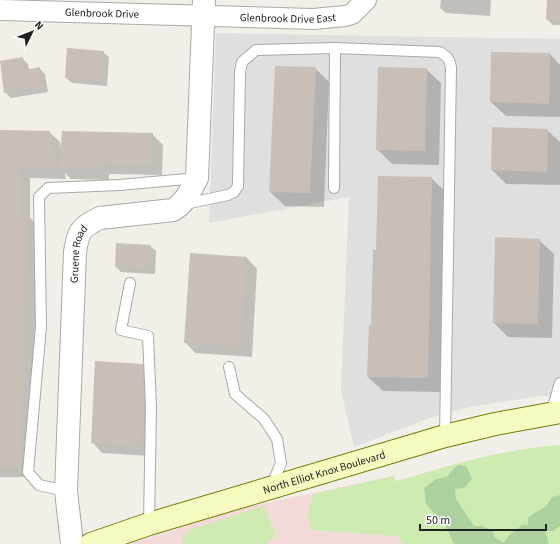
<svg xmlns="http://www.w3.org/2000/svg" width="560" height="544" viewBox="0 0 560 544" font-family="'Source Sans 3',sans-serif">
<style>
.residential{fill:#e0dfdf}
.commercial{fill:#f2dad9}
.grass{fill:#cdebb0}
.forest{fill:#add19e}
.shadow{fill:#0003}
.building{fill:#c7bfb8}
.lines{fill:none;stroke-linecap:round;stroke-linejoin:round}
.service-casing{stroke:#a9a9a9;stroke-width:12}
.minor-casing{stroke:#a9a9a9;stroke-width:22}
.tertiary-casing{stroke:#a9a9a9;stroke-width:24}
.secondary-casing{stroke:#707d05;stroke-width:24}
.service{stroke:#fff;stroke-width:10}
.minor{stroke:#fff;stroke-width:20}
.tertiary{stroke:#fff;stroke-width:22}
.secondary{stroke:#f7fabf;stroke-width:22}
.labels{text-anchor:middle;stroke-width:3.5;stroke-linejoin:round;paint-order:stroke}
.street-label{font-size:11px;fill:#222;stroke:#fff}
</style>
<rect width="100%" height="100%" fill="#f2efe9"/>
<path class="residential" d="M216,33L560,39V396H541L469,407L430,418L354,447L341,390L349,197L209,223Z"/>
<path class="commercial" d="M394,476L420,544H129L242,508Z"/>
<g class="grass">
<path d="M560,445V544H403L398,536L312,530L307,516L313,494L394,476L396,481C451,465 502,449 560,445Z"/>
<path d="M264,506L276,536L270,540L268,544H182L184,537L190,530Z"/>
</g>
<path class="forest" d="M458,465L466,466L472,479L464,488L455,489L456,499L474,526H481L493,530L494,537L504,543L508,536L522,525H528V518C539,508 544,512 552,497L560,495V526L553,531H545L549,544H454L445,525L426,504L424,488L436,479L447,477L452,470Z"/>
<g class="shadow">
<path d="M441,0H491L490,16L446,13L440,8Z"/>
<path d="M548,0H560V25H553L547,19Z"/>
<path d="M103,52L109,57L107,86L72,83L66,78Z"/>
<path d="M550,54L560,65V117L506,116L491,102Z"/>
<path d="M22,58L28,64L29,70L39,68L45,74L48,92L11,98L5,92Z"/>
<path d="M315,68L329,82L324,207L285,206L270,192Z"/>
<path d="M426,69L441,83L439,165L392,164L377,149Z"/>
<path d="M547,130L560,142V185L506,184L492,170Z"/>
<path d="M0,131L49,132L60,142L61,148L152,134L163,145L162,175L109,174V180L71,179L65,173L66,179L30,178V218L38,226L30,477H0Z"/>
<path d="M431,178L446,192L442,392L383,391L368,377L377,251Z"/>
<path d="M539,240L554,254L552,338L508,337L494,323Z"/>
<path d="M150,246L156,251L155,274L121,272L116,267Z"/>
<path d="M247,258L257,269L252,357L195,353L185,342Z"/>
<path d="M142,365L153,376L151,456L102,453L92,442Z"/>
</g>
<g class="building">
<path d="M547,0H560V20H546Z"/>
<path d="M67,48L104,51L102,81L65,78Z"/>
<path d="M491,52L550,53L549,104L490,102Z"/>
<path d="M23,57L25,70L40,67L43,87L4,93L0,61Z"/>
<path d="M275,66L316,67L310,193L269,192Z"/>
<path d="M378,67L427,68L425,151L376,150Z"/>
<path d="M492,127L548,129L547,172L491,170Z"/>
<path d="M0,130L50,131L56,169L20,168V215H28L24,401H21L20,467H0Z"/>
<path d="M62,131L153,133L152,165L99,164V170L59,169Z"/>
<path d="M378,176L432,177L428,378L367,377L369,325H371L373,249L376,250Z"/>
<path d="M495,237L540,239L538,324L493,323Z"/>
<path d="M116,243L151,245L150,269L115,267Z"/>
<path d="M190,253L247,257L241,347L184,343Z"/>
<path d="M95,361L143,364L144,389L141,446L91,443Z"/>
</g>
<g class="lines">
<g class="service-casing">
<g id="service">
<path d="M334,188L335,48"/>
<path d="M185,204L228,195L234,192L238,186L240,72L242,62L256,50L335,48L439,52C447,56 450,59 451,68L445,436"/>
<path d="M130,283L121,330L148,336L151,407L149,524"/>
<path d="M229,367L235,394L264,419L277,439L281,463L271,487"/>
<path d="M551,414L560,383"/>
<path d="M66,491L39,485L28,472L41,327L39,197L48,188L120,185L197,178"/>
</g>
</g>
<g class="minor-casing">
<g id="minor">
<path id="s1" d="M0,10L313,19L345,16L352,14L366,0"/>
</g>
</g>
<g class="tertiary-casing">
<g id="tertiary">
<path id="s2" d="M72,544L66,491L75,252C78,231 81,227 100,218L173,210C186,202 190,191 197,178L204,0"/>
</g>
</g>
<g class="secondary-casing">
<g id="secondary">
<path id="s3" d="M91,544L149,524L445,436L495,424L560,412"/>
</g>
</g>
<use href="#service" class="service"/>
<use href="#minor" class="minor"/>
<use href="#tertiary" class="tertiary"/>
<use href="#secondary" class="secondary"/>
</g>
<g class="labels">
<g class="street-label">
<text dy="4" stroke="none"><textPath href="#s1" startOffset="102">Glenbrook Drive</textPath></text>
<text dy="4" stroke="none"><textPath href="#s1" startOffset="288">Glenbrook Drive East</textPath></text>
<text dy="4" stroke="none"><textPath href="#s2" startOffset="291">Gruene Road</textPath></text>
<text dy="4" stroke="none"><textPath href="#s3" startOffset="244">North Elliot Knox Boulevard</textPath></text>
</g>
</g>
<g transform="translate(32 32) rotate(47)" stroke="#ffffff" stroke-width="3" paint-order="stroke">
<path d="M0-3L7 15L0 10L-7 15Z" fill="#222222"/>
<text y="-6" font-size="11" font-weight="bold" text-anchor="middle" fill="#222222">N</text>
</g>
<path d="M420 524v6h126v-6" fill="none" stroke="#222222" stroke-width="2"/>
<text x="426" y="524" font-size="12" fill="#222222" stroke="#ffffff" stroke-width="3" paint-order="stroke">50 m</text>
</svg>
